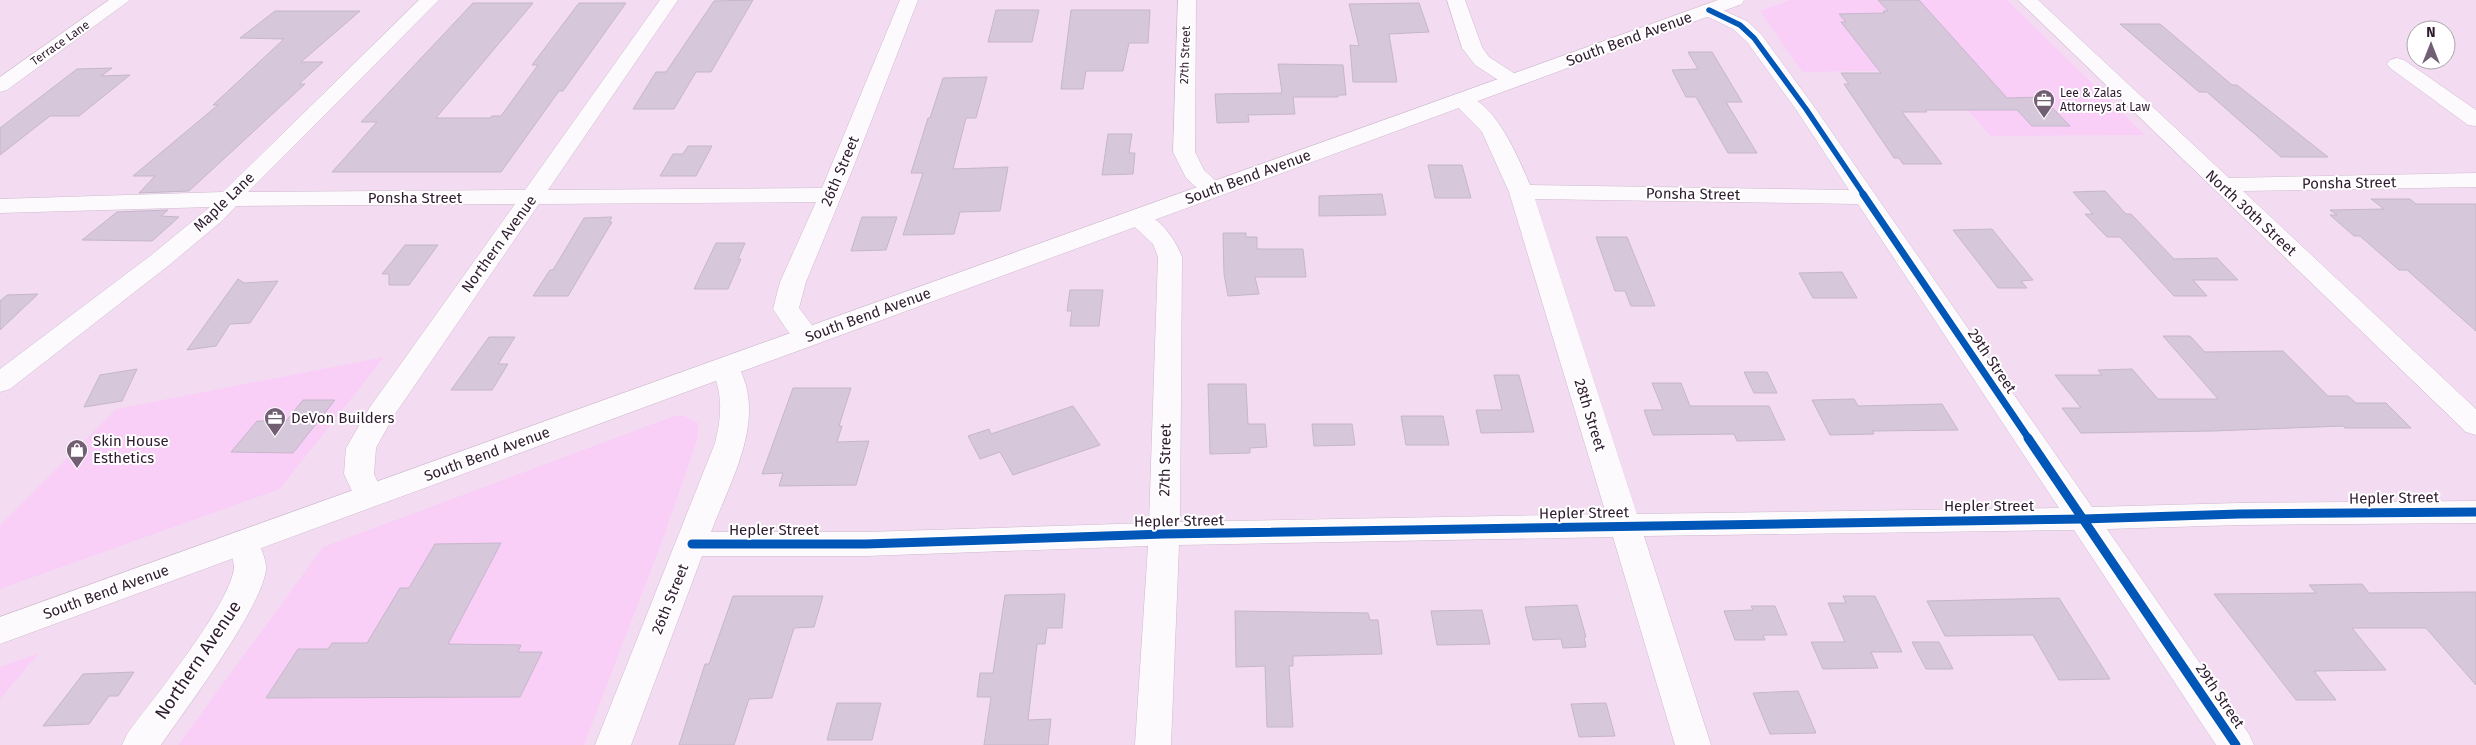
<svg xmlns="http://www.w3.org/2000/svg" width="2476" height="745" viewBox="0 0 2476 745" font-family="'Fira Sans',sans-serif">
<style>
.built{fill:#f9cff8}
.building{fill:#d6c7db;stroke:#c6b6cb}
.lines{fill:none;stroke-linecap:round;stroke-linejoin:round}
.minor-casing{stroke:#cebacd;stroke-width:1}
.major-casing{stroke:#cebacd;stroke-width:1}
.minor{fill:#fdfafd;fill-rule:evenodd}
.major{fill:#fdfafd;fill-rule:evenodd}
.cycleway-far2-casing{stroke:#fff;stroke-width:8}
.cycleway-far1-casing{stroke:#fff;stroke-width:10}
.cycleway-casing{stroke:#fff;stroke-width:12}
.cycleway-far2{stroke:#0057b8;stroke-width:5.5}
.cycleway-far1{stroke:#0057b8;stroke-width:7}
.cycleway{stroke:#0057b8;stroke-width:9}
.labels{text-anchor:middle;stroke-width:4;stroke-linejoin:round;paint-order:stroke}
.far-street-label{font-size:12px;fill:#2e1b2e;stroke:#fff}
.far-poi-label{font-size:12px;fill:#2e1b2e;stroke:#fff;text-anchor:start}
.street-label{font-size:15px;fill:#2e1b2e;stroke:#fff}
.poi-label{font-size:15px;fill:#2e1b2e;stroke:#fff;text-anchor:start}
.near-street-label{font-size:18px;fill:#2e1b2e;stroke:#fff}
</style>
<rect width="100%" height="100%" fill="#f3dcf2"/>
<g class="built">
<path d="M1791,0H2007L2145,135L1990,136L1934,70L1802,72L1760,11Z"/>
<path d="M384,357L280,489L0,589V525L116,409Z"/>
<path d="M674,416H684L698,423V437L664,536L584,745H178L323,547Z"/>
<path d="M39,653L0,699V667Z"/>
</g>
<g class="building">
<path d="M753,0L711,72H696L674,109H633L656,72H666L714,1Z"/>
<path d="M1878,0H1919L2007,98L2042,97L2070,126H2032L2017,110H1925L1927,112H1902L1942,164H1903L1899,158H1894L1844,84H1849L1841,73H1881L1841,22H1846L1839,14L1885,13L1883,11H1888Z"/>
<path d="M473,3H533L436,118H490L492,116H501L538,65H532L579,3H626L563,91H559L501,172H332L377,122H361Z"/>
<path d="M1419,3L1429,32L1389,34L1397,82H1353L1350,45L1359,46L1349,4Z"/>
<path d="M996,10H1039L1032,42H988Z"/>
<path d="M1071,10H1150L1148,43H1129L1123,71H1086L1083,89H1061Z"/>
<path d="M275,11H360L301,62H323L299,84H305L189,191L139,193L155,176H133L218,105H213L284,39L240,38Z"/>
<path d="M2120,24H2160L2232,85H2237L2328,157H2281L2207,92H2199Z"/>
<path d="M1688,52H1712L1742,102H1726L1757,153H1728L1696,97H1686L1672,70L1698,69Z"/>
<path d="M1278,64L1343,65L1346,95H1338V97H1293L1295,114L1248,115L1249,122L1217,123L1215,94L1282,93Z"/>
<path d="M112,68L101,76L130,75L79,116H50L0,155V128L77,69Z"/>
<path d="M987,77L976,118H966L953,169L1008,167L1000,211L960,212L954,234L903,235L923,173H911L928,118H930L943,78Z"/>
<path d="M1108,134H1132L1129,153H1135L1133,174L1102,175Z"/>
<path d="M688,146H712L696,176H660L673,154H683Z"/>
<path d="M1428,165H1462L1471,198H1435Z"/>
<path d="M2105,191L2126,214H2131L2174,259L2217,258L2238,280H2193L2207,296H2174L2120,237H2107L2085,214H2093L2073,192Z"/>
<path d="M1382,194L1386,215L1319,216V196Z"/>
<path d="M2371,199H2410L2416,204H2476V331L2407,270H2399L2360,236H2354L2330,215H2337L2330,210L2384,209Z"/>
<path d="M168,210L161,216L179,217L152,241L82,240L117,212Z"/>
<path d="M612,217L609,222H612L568,296H533L550,270H553L584,218Z"/>
<path d="M862,217H897L886,250L851,251Z"/>
<path d="M1992,229L2033,280L2021,281L2027,288H1998L1953,230Z"/>
<path d="M1223,233H1246V237H1257V249H1303L1306,277H1255L1259,294L1228,296L1224,274Z"/>
<path d="M1596,237H1627L1655,306H1631L1625,291H1615Z"/>
<path d="M716,243H745L738,259H741L728,289H694Z"/>
<path d="M405,245H438L409,285H389V274H382Z"/>
<path d="M1842,272L1857,298H1813L1799,273Z"/>
<path d="M238,279L244,283L278,281L250,323L230,324L216,346L187,350Z"/>
<path d="M1070,290H1103L1099,326H1070L1072,311H1067Z"/>
<path d="M38,294L0,330V301L7,295Z"/>
<path d="M2163,336H2190L2205,352L2283,351L2328,396H2348L2356,403H2386L2411,428H2345L2343,426L2213,431L2081,433L2062,408H2081L2055,375H2102L2098,370L2132,369L2158,399H2218Z"/>
<path d="M489,337H515L498,364H508L492,390H451Z"/>
<path d="M137,369L122,401L84,407L100,375Z"/>
<path d="M1744,372H1767L1777,393H1754Z"/>
<path d="M1494,375H1519L1534,432L1481,433L1476,410H1502Z"/>
<path d="M1652,383H1681L1690,406H1769L1785,440L1737,441L1734,434L1653,435L1644,410H1663Z"/>
<path d="M1208,384H1246L1248,424H1265L1267,447L1250,448V453L1210,454Z"/>
<path d="M793,388H851L839,426H842L837,442L869,441L856,485L779,486L783,473L762,474Z"/>
<path d="M1854,399L1858,406L1942,404L1958,430L1872,431L1874,434L1830,435L1812,400Z"/>
<path d="M303,400H335L293,453L231,452L257,421H286Z"/>
<path d="M1073,406L1100,445L1013,475L1000,452L980,459L968,436L989,429L991,434Z"/>
<path d="M1401,416H1443L1449,445H1406Z"/>
<path d="M1312,424H1352L1355,445L1314,446Z"/>
<path d="M501,543L448,644L521,645L518,652H542L520,697L266,698L298,649H328L332,643H367L400,588H409L435,544Z"/>
<path d="M2362,584L2369,593L2476,592V685L2426,628H2352L2386,670L2314,671L2336,700H2296L2214,594L2316,593L2309,585Z"/>
<path d="M1065,594L1062,628H1047L1045,644H1037L1028,720L1051,719L1048,745H984L991,697H977L980,673H993L1005,595Z"/>
<path d="M733,596H823L814,627L794,628L772,698L749,699L734,745H679L705,664H709Z"/>
<path d="M1843,596H1875L1902,652H1871L1878,668L1823,669L1811,642H1845L1828,603H1846Z"/>
<path d="M2059,598L2110,679L2059,680L2033,635L1945,636L1927,601Z"/>
<path d="M1577,605L1586,637H1584L1586,647L1563,648L1561,639L1533,640L1525,607Z"/>
<path d="M1751,606H1775L1787,635H1763L1765,640H1735L1724,611L1753,610Z"/>
<path d="M1482,610L1490,644L1437,645L1431,611Z"/>
<path d="M1235,611L1368,613L1370,620H1378L1382,654L1293,656V666H1289L1293,727H1267L1265,666L1236,667Z"/>
<path d="M1912,642H1939L1953,669H1926Z"/>
<path d="M134,672L118,696H109L89,724L43,726L83,674Z"/>
<path d="M1798,691L1816,733L1770,734L1753,693Z"/>
<path d="M837,703H881L872,740H827Z"/>
<path d="M1606,703L1615,736L1579,737L1571,704Z"/>
</g>
<g class="lines">
<g class="minor-casing">
<g id="minor">
<path d="M109,0H130L7,90L0,92V77Z"/>
<path d="M419,0H439L248,192L525,190L660,0H678L548,190L822,188L900,0H918L853,168L806,282L799,308L821,337L817,343C795,349 785,326 773,309L780,282L816,202L539,204L393,417L376,448L374,474L384,496L380,504L369,507L358,504L344,474L346,448L370,407L515,204L236,206L223,220L168,266L10,389L0,392V369L150,256L210,207L0,213V199L223,192Z"/>
<path d="M1178,0H1196L1195,152L1204,170L1225,190L1221,195L1213,197L1205,195L1186,178L1173,152Z"/>
<path d="M1447,0H1465L1482,47L1489,57L1520,77L1523,81L1520,85L1513,87L1506,85L1475,65L1462,48Z"/>
<path d="M2018,0H2038L2229,178L2476,173V187L2243,191L2476,409V435L2466,432Z"/>
<path d="M1709,4L1747,21L1761,34L1813,105L2092,507L2239,503L2476,501V523L2239,525L2107,529L2249,734L2254,745H2216L2074,530L1644,536L1711,745H1675L1613,537L1179,545L1171,745H1135L1148,546L866,556H702L631,745H595L715,443C722,415 723,394 711,367L715,361L725,358L735,361C770,415 731,479 711,532H866L1149,523L1158,257L1153,244L1125,218L1129,213C1153,207 1175,237 1182,257L1180,522L1606,514L1509,192L1482,132L1451,100L1454,96C1490,87 1519,159 1530,185L1849,190L1797,111L1747,42L1733,29L1702,14L1700,10L1702,6ZM1535,199L1858,204L2059,508L1637,514Z"/>
<path d="M2397,58L2404,60L2476,110V126L2468,125L2390,68L2387,64L2390,60Z"/>
<path d="M243,530L254,534C259,543 265,556 266,566C268,600 183,713 161,745H122L127,734C152,700 230,605 234,568C234,560 229,549 227,542L232,534Z"/>
</g>
</g>
<g class="major-casing">
<path id="major" d="M1718,0H1744L1742,4L0,644V617Z"/>
</g>
<use href="#minor" class="minor"/>
<use href="#major" class="major"/>
<g class="cycleway-far2-casing">
<path id="cycleway-far2" d="M1709,10L1740,25L1754,38L1806,109L1864,195"/>
</g>
<g class="cycleway-far1-casing">
<path id="cycleway-far1" d="M1863,194L2029,439"/>
</g>
<g class="cycleway-casing">
<g id="cycleway">
<path d="M2028,438L2236,745"/>
<path d="M692,544H866L1164,534L2083,519L2239,514L2476,512"/>
</g>
</g>
<use href="#cycleway-far2" class="cycleway-far2"/>
<use href="#cycleway-far1" class="cycleway-far1"/>
<use href="#cycleway" class="cycleway"/>
</g>
<defs>
<g id="office-pin" transform="scale(1.125)"><path d="M0 17L-7.5 6A9.5 9.5 0 1 1 7.5 6Z" fill="#735f73" stroke="#fff"/><path d="M-6-3h4V-5.5h4V-3h4V5H-6ZM-1-4.5V-3h2v-1.5ZM-6 0V1H6V0Z" fill="#fff"/></g>
<g id="shop-pin" transform="scale(1.125)"><path d="M0 17L-7.5 6A9.5 9.5 0 1 1 7.5 6Z" fill="#735f73" stroke="#fff"/><path d="M-5-2.5h2.3a2.7 3.5 0 0 1 5.4 0H5L5.5 6h-11ZM-1.5-2.5h3a1.5 2.3 0 0 0-3 0Z" fill="#fff"/></g>
</defs>
<g fill-rule="evenodd">
<use href="#office-pin" x="2044" y="100"/>
<use href="#office-pin" x="275" y="418"/>
<use href="#shop-pin" x="77" y="450"/>
</g>
<g class="labels">
<g class="far-street-label">
<text transform="translate(60 43) rotate(-35)" y="4">Terrace Lane</text>
<text transform="translate(1185 55) rotate(-88)" y="4">27th Street</text>
</g>
<g class="far-poi-label">
<text x="2060" y="97">Lee &amp; Zalas<tspan x="2060" dy="14">Attorneys at Law</tspan></text>
</g>
<g class="street-label">
<text transform="translate(1629 39) rotate(-20)" y="5">South Bend Avenue</text>
<text transform="translate(840 171) rotate(-67)" y="5">26th Street</text>
<text transform="translate(1248 177) rotate(-20)" y="5">South Bend Avenue</text>
<text transform="translate(2349 183) rotate(-1)" y="5">Ponsha Street</text>
<text transform="translate(1693 194) rotate(1)" y="5">Ponsha Street</text>
<text x="415" y="203">Ponsha Street</text>
<text transform="translate(224 202) rotate(-44)" y="5">Maple Lane</text>
<text transform="translate(2251 213) rotate(43)" y="5">North 30th Street</text>
<text transform="translate(499 244) rotate(-54)" y="5">Northern Avenue</text>
<text transform="translate(868 315) rotate(-20)" y="5">South Bend Avenue</text>
<text transform="translate(1992 361) rotate(56)" y="5">29th Street</text>
<text transform="translate(1590 415) rotate(73)" y="5">28th Street</text>
<text transform="translate(487 454) rotate(-20)" y="5">South Bend Avenue</text>
<text transform="translate(1165 460) rotate(-89)" y="5">27th Street</text>
<text transform="translate(2394 498) rotate(-1)" y="5">Hepler Street</text>
<text x="1989" y="511">Hepler Street</text>
<text transform="translate(1584 513) rotate(-1)" y="5">Hepler Street</text>
<text transform="translate(1179 521) rotate(-1)" y="5">Hepler Street</text>
<text x="774" y="535">Hepler Street</text>
<text transform="translate(106 592) rotate(-20)" y="5">South Bend Avenue</text>
<text transform="translate(670 599) rotate(-68)" y="5">26th Street</text>
<text transform="translate(2220 696) rotate(56)" y="5">29th Street</text>
</g>
<g class="poi-label">
<text x="291" y="423">DeVon Builders</text>
<text x="93" y="446">Skin House<tspan x="93" dy="17">Esthetics</tspan></text>
</g>
<g class="near-street-label">
<text transform="translate(198 660) rotate(-56)" y="6">Northern Avenue</text>
</g>
</g>
<g transform="translate(2431 45)"><circle r="24" fill="#ffffff" stroke="#aba4ab"/>
<path d="M0-4L9 19L0 12L-9 19Z" fill="#735f73"/>
<text y="-8" font-size="14" font-weight="bold" text-anchor="middle" fill="#2e1b2e">N</text>
</g>
</svg>
